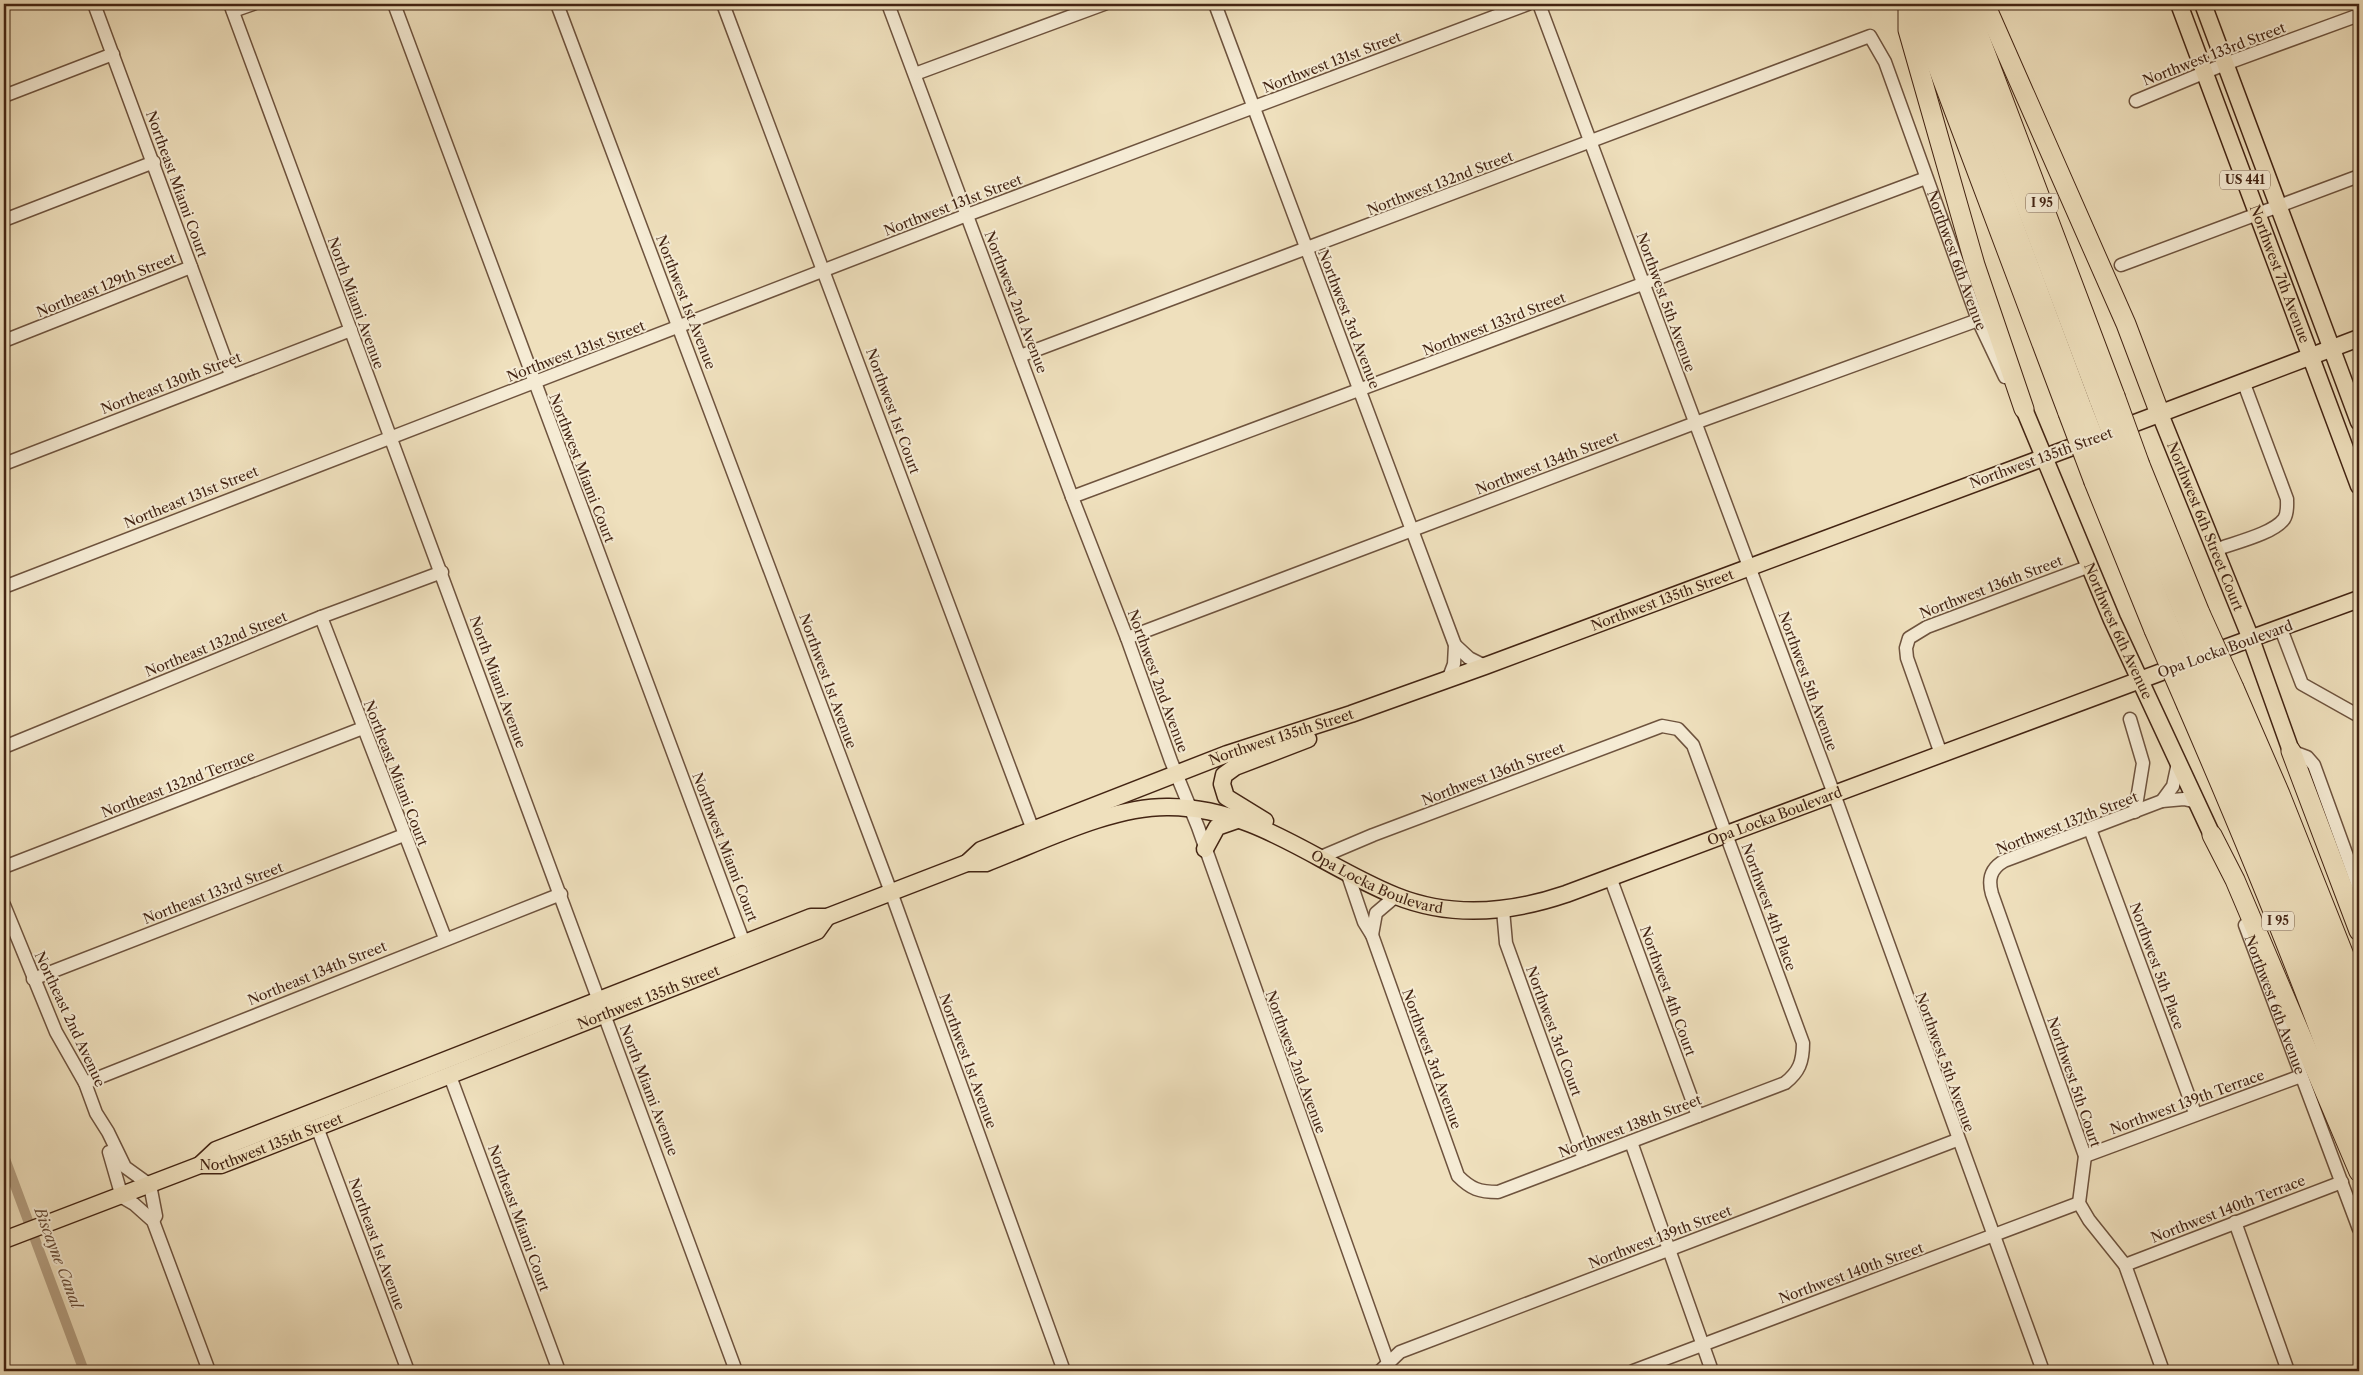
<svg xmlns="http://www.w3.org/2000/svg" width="2363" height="1375" viewBox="0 0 2363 1375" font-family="'Libre Caslon Text',serif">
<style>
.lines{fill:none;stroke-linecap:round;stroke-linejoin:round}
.canal{stroke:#b5a083;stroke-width:10}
.minor-casing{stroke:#6e533e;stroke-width:15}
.major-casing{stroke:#432413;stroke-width:19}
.highway-casing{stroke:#432413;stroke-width:21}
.minor{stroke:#f5ebd4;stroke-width:12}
.major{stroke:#efe0bd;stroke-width:16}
.highway{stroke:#efe0bd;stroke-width:19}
.highway-bridge-casing{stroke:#432413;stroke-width:21;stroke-linecap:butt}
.highway-bridge{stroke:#efe0bd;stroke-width:19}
.labels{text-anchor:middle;stroke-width:4;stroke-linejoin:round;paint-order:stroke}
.shield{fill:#f5ebd4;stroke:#78604d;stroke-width:1}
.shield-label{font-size:12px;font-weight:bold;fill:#432413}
.street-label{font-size:14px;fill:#432413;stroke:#f5ebd4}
.water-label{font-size:15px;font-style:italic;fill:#654935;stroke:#f5ebd4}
</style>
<rect width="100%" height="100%" fill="#efe0bd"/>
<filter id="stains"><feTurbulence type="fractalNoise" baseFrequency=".004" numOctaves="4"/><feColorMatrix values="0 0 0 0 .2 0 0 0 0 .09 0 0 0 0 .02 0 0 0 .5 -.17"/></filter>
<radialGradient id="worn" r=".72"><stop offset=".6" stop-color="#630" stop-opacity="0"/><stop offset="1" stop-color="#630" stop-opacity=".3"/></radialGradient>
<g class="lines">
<path class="canal" d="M4,1156L84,1371"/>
<g class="minor-casing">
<g id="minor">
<path d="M94,4L231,375"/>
<path d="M230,4L736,1371"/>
<path d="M394,4L744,943"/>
<path d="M557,4L891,892L1064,1371"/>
<path d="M723,4L1033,830"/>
<path d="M888,4L1072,497L1127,638L1171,761L1198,827L1391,1371"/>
<path d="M1215,4L1455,645L1454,664L1448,680"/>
<path d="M1539,4L1834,794L2043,1371"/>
<path d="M233,11L253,4"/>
<path d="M915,74L1104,4"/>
<path d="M4,96L113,54"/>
<path d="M2136,101L2225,64L2359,15"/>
<path d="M4,220L154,162"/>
<path d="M2121,265L2359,176"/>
<path d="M4,341L191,267"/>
<path id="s1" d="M1020,356L1870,36L1885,62L1978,320L2005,377"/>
<path d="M4,464L351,330"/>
<path d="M1072,497L1926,178"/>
<path d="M2215,550C2233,543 2273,534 2284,519C2288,513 2287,505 2287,499L2243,381"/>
<path d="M4,587L967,215L1528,4"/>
<path d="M321,617L445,938"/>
<path d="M2281,629L2302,684L2359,716"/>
<path d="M1127,638L1695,423L1978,320"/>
<path d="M1455,645L1469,658L1485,666"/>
<path d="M2130,719L2143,763L2135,812"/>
<path d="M4,747L321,617L442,572"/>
<path d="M2291,751L2307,757L2314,765L2359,889"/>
<path d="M1941,754L1907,658L1906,648L1909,638L1927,627L2090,566"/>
<path d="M2162,801L2173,786L2178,763"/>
<path d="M2090,829L2195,1113"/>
<path d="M1321,857L1373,835L1662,726L1678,729L1693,745L1803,1043C1803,1062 1799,1072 1785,1083L1498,1192C1479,1192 1471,1189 1458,1176L1372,935L1364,922L1347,872"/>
<path d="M4,867L363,728"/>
<path d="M1610,877L1698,1116"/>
<path d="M4,905L56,1032L85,1083L96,1113L108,1132L125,1167L150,1185L156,1216L153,1221"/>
<path d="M1503,910L1506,943L1584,1159"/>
<path id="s2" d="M2245,925L2359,1229"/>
<path d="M1372,935L1376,913L1396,896"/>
<path d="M33,979L404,835"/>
<path d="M450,1076L559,1371"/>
<path d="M85,1083L561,894"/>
<path d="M317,1127L408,1371"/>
<path d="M1631,1142L1712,1371"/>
<path d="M109,1152L122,1197L134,1204L153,1221L209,1371"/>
<path d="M2085,1156L2301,1076"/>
<path d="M2235,1222L2288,1371"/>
<path d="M2125,1265L2342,1182"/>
<path d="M1380,1371L1400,1352L1957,1140"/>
<path d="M1633,1371L2079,1203"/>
<path d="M2163,1371L2125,1265L2089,1220L2079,1203L2085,1156L1992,894C1988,880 1990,869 2004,861L2162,801L2184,799L2197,802"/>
</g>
</g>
<g class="major-casing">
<g id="major">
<path id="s3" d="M2179,4L2359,486"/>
<path d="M2203,4L2359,422"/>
<path id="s4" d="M2024,409L2112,620L2212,835"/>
<path id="s5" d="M2160,414L2251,639L2291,751"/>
<path d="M2114,431L2359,338"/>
<path d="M2206,655L2359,599"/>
<path d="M1265,821L1226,797L1222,784L1224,775L1235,767L1308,739"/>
<path d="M1205,849L1217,827L1240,819"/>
<path id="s6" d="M967,863L981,850L1227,754L1351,714L1485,666L2091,440"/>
<path id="s7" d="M200,1165L216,1150L811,917H827L967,863H986C1041,842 1111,806 1169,807C1257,808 1319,865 1396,896C1451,918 1510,913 1566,894L2183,664"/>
<path id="s8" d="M4,1240L200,1165H221L817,931L827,917"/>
</g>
</g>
<g class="highway-casing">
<g id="highway">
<path d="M1908,4V30L1975,265L2024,409"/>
<path d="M1914,4L2068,413"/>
<path d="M1931,4L2082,408"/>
<path d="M1950,4L2100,402"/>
<path d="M1967,4L2115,396"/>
<path d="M1985,4L2126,324L2160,414"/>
<path d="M2140,465L2200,613"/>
<path d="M2126,471L2186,618"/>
<path d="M2109,477L2169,625"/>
<path d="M2094,482L2154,630"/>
<path d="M2234,688L2280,794L2359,993"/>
<path d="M2219,694L2292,869L2359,1038"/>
<path d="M2202,700L2331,1010L2359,1088"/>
<path d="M2187,706C2249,849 2308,992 2359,1139"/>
<path d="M2291,751L2359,931"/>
<path d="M2212,835L2235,880L2359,1172"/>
</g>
</g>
<use href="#minor" class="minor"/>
<use href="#major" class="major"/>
<use href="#highway" class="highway"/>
<g class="highway-bridge-casing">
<g id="highway-bridge">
<path d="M2115,396L2140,465"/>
<path d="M2100,402L2126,471"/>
<path d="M2082,408L2109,477"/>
<path d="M2068,413L2094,482"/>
<path d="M2200,613L2234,688"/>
<path d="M2186,618L2219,694"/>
<path d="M2169,625L2202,700"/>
<path d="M2154,630L2187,706"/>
</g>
</g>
<use href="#highway-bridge" class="highway-bridge"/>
</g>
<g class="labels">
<g class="shield">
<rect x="2220" y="170.5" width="50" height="19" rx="4"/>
<rect x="2026" y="193.5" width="32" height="19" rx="4"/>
<rect x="2262" y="911.5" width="32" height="19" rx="4"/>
</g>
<g class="shield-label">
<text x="2245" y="184">US 441</text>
<text x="2042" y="207">I 95</text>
<text x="2278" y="925">I 95</text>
</g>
<g class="street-label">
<text transform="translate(2214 54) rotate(-21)" y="5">Northwest 133rd Street</text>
<text transform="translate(1332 62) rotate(-21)" y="5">Northwest 131st Street</text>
<text transform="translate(1440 183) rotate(-21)" y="5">Northwest 132nd Street</text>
<text transform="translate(177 184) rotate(70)" y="5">Northeast Miami Court</text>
<text transform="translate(953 205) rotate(-21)" y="5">Northwest 131st Street</text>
<text dy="5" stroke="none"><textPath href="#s1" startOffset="1149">Northwest 6th Avenue</textPath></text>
<text dy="5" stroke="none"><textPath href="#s3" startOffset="288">Northwest 7th Avenue</textPath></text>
<text transform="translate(106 285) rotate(-22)" y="5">Northeast 129th Street</text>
<text transform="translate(686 302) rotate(69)" y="5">Northwest 1st Avenue</text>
<text transform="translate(1016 302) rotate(69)" y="5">Northwest 2nd Avenue</text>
<text transform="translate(1666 302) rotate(70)" y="5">Northwest 5th Avenue</text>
<text transform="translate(356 303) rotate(70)" y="5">North Miami Avenue</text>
<text transform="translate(1349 319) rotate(69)" y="5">Northwest 3rd Avenue</text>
<text transform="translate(1494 324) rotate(-21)" y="5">Northwest 133rd Street</text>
<text transform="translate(576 351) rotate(-21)" y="5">Northwest 131st Street</text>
<text transform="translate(171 383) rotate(-21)" y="5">Northeast 130th Street</text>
<text transform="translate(893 411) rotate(70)" y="5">Northwest 1st Court</text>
<text transform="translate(2041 458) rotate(-20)" y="5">Northwest 135th Street</text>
<text transform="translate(1547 463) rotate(-21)" y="5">Northwest 134th Street</text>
<text transform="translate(582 468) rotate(69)" y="5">Northwest Miami Court</text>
<text transform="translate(191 497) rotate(-22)" y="5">Northeast 131st Street</text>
<text dy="5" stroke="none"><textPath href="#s5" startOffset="121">Northwest 6th Street Court</textPath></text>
<text transform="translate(1991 587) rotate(-21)" y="5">Northwest 136th Street</text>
<text dy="5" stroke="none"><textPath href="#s6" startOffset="745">Northwest 135th Street</textPath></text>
<text dy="5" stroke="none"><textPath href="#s4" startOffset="241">Northwest 6th Avenue</textPath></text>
<text transform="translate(216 644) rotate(-22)" y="5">Northeast 132nd Street</text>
<text transform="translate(2225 649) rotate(-20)" y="5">Opa Locka Boulevard</text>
<text transform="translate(828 681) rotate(70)" y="5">Northwest 1st Avenue</text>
<text transform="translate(1158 681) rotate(70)" y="5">Northwest 2nd Avenue</text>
<text transform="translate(1808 681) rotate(70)" y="5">Northwest 5th Avenue</text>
<text transform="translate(498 682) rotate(70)" y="5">North Miami Avenue</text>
<text dy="5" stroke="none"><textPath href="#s6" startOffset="340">Northwest 135th Street</textPath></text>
<text transform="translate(396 773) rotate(69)" y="5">Northeast Miami Court</text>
<text transform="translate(1493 774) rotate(-21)" y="5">Northwest 136th Street</text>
<text transform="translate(178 784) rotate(-21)" y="5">Northeast 132nd Terrace</text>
<text dy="5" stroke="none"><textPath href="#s7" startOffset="1681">Opa Locka Boulevard</textPath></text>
<text transform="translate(2067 823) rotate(-21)" y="5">Northwest 137th Street</text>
<text transform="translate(725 847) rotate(69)" y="5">Northwest Miami Court</text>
<text dy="5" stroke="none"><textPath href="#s7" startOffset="1262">Opa Locka Boulevard</textPath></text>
<text transform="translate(213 893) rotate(-21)" y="5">Northeast 133rd Street</text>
<text transform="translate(1769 907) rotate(70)" y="5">Northwest 4th Place</text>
<text transform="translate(2157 966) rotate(70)" y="5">Northwest 5th Place</text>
<text transform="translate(317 973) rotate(-22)" y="5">Northeast 134th Street</text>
<text transform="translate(1668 991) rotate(70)" y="5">Northwest 4th Court</text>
<text dy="5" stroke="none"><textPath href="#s8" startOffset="690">Northwest 135th Street</textPath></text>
<text dy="5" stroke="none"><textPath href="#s2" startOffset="85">Northwest 6th Avenue</textPath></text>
<text transform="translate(70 1019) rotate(65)" y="5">Northeast 2nd Avenue</text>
<text transform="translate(1554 1031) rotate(70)" y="5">Northwest 3rd Court</text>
<text transform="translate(1432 1059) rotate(70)" y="5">Northwest 3rd Avenue</text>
<text transform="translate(968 1061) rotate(70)" y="5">Northwest 1st Avenue</text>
<text transform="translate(1296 1062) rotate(70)" y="5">Northwest 2nd Avenue</text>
<text transform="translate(1945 1062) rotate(70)" y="5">Northwest 5th Avenue</text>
<text transform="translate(2074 1082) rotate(71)" y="5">Northwest 5th Court</text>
<text transform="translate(649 1090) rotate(69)" y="5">North Miami Avenue</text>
<text transform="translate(2187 1102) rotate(-20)" y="5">Northwest 139th Terrace</text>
<text transform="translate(1630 1126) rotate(-21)" y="5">Northwest 138th Street</text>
<text dy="5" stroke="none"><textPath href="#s8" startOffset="285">Northwest 135th Street</textPath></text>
<text transform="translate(2228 1209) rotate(-21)" y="5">Northwest 140th Terrace</text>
<text transform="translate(519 1218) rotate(70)" y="5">Northeast Miami Court</text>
<text transform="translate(1660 1237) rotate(-21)" y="5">Northwest 139th Street</text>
<text transform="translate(377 1244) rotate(70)" y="5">Northeast 1st Avenue</text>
<text transform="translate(1851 1273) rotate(-20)" y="5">Northwest 140th Street</text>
</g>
<g class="water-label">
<text transform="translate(58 1258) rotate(69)" y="5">Biscayne Canal</text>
</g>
</g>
<rect width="2363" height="1375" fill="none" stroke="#efe0bd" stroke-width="20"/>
<rect x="5" y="5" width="2353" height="1365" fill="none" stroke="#432413" stroke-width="2.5"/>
<rect x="10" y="10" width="2343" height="1355" fill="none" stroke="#432413"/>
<rect width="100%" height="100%" filter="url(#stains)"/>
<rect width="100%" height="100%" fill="url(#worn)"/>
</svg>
